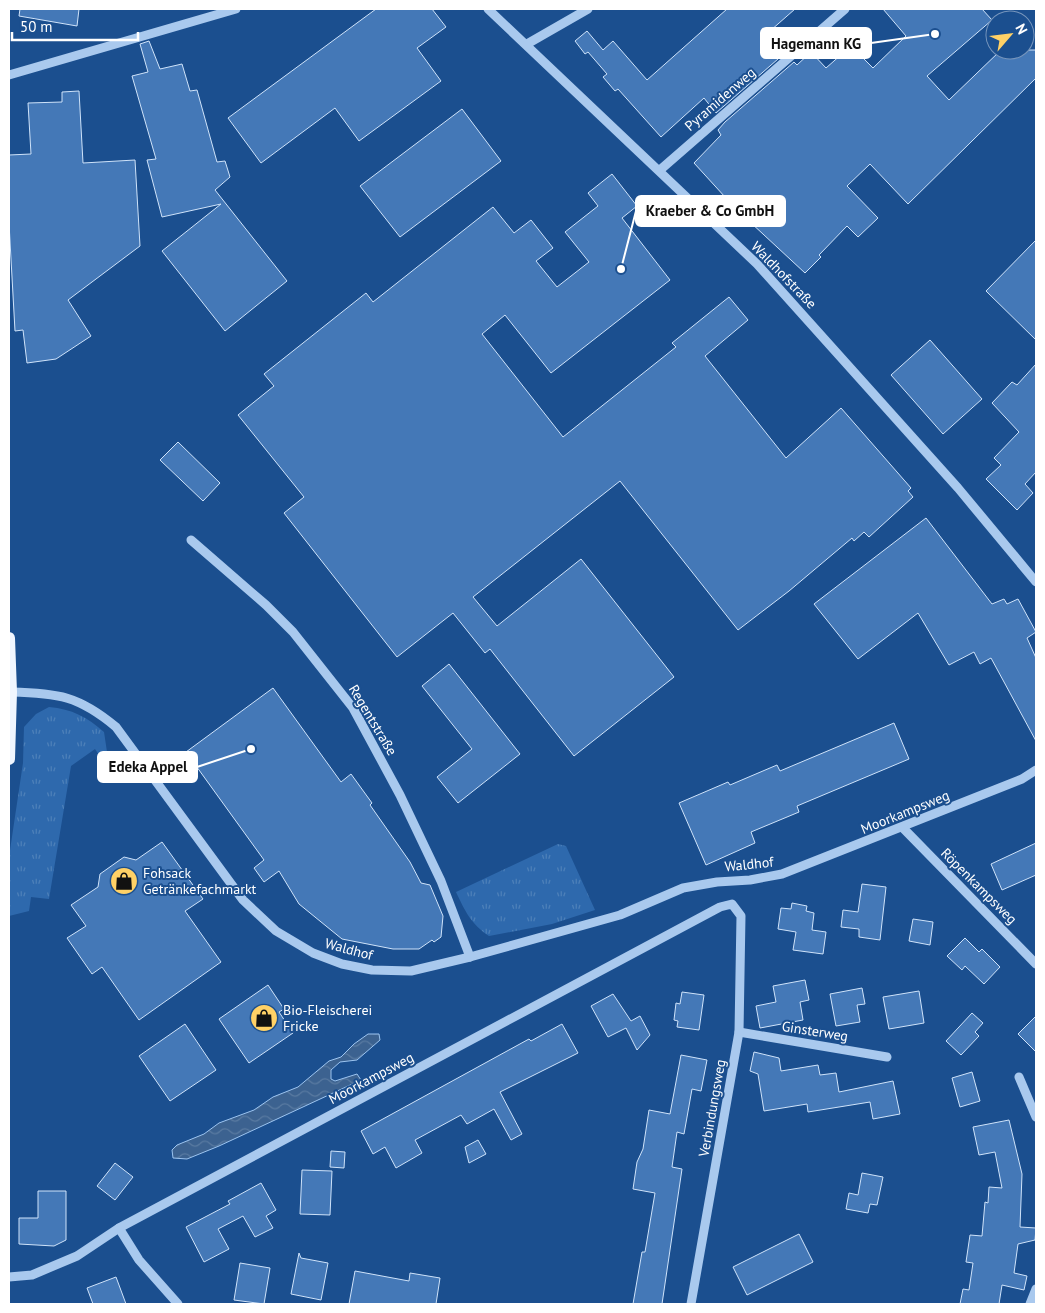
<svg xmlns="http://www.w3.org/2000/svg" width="1045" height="1313" viewBox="0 0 1045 1313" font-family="'PT Sans',sans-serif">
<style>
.grass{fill:url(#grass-tufts)}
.water{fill:url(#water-waves);stroke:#9cc4f0}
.building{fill:#4478b7;stroke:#cfe3fa}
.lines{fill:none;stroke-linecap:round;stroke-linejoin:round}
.minor{stroke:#a9c9ee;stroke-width:9}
.major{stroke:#f0f6ff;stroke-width:12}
.labels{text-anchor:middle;stroke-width:4;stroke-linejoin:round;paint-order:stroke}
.street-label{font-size:14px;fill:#fff;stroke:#1b4f8f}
.poi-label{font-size:14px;fill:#fff;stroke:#1b4f8f;text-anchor:start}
.leader{fill:none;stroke:#fff;stroke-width:2}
.callout-dot{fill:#fff;stroke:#1b4f8f;stroke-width:2}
.callout{fill:#fff;stroke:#fff;stroke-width:2}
.callout-label{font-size:15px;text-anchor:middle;font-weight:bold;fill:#111}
</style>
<defs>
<pattern id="grass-tufts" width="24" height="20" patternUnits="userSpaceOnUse" patternTransform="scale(1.25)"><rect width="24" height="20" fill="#2e69ad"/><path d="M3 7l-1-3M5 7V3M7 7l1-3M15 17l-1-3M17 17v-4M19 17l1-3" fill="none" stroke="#4d80b9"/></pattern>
<pattern id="water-waves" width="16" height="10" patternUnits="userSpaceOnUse" patternTransform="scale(1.25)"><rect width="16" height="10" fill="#3c6290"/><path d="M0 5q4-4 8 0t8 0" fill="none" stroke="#597aa1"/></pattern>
</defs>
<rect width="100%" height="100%" fill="#1b4f8f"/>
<g class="grass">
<path d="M49,707C72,709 87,717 104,732L107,752L116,766L109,770L95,749L71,766L49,899L31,897L29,911L9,916V857L23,763L24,727L36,714Z"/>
<path d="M558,844L566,846L595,910L552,924L489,936C471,924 465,911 456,892Z"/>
</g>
<path class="water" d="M368,1034H379L380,1040L357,1060L340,1062L331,1070V1079L335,1081L357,1074L361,1080L219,1146L187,1159L173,1158L172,1150L177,1145L204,1134L219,1123L254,1110L273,1097L298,1087L329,1061L341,1057L354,1044Z"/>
<g class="building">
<path d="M20,9H79L77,26L19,16Z"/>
<path d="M376,9H432L446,27L417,48L441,81L359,141L335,108L261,163L228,118Z"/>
<path d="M727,9H795L770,31L774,36L765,44L778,59L716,113L704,98L661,137L618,89L615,91L603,77L607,74L588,52L585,54L575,41L587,31L603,50L613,41L647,80Z"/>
<path d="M883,9H982L992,20L927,76L949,100L1001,50H1036V78L908,204L870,164L847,186L878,218L858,237L847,226L819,255L821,257L805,273L736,209L694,163L721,135L718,130L725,122L794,62L797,65L811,52L826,68L851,46L873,68L906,36Z"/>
<path d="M149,41L160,69L182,64L190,91L197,90L217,162L225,161L230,177L215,190L287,281L225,331L162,251L221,204L162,217L147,160L156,159L132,76L148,72L140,44Z"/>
<path d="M79,91L83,163L135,160L140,246L68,300L91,336L56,359L27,363L23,330L15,331L9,223V155L31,154L28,103L62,102V92Z"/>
<path d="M462,109L501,161L400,237L360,186Z"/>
<path d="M612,174L637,206L622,218L670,280L551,373L505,315L482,334L563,437L676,347L672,343L729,297L748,320L705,356L786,458L841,408L911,488L908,491L913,497L869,537L864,532L854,541L852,538L789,591L738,630L620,481L473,597L497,626L581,559L674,677L574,756L490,649L485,653L453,613L397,657L284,513L304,497L238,415L274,386L264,374L366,293L373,302L493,207L514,233L531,220L553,248L536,261L557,287L589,262L565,232L598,206L588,193Z"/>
<path d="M1036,240V340L986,291Z"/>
<path d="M930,340L982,399L943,434L891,375Z"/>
<path d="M1036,364V472L1025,484L1033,493L1017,510L986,479L1001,465L994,458L1019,432L992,403L1012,382L1017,385Z"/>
<path d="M178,442L220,483L203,501L160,460Z"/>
<path d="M926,518L992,604L1004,599L1007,604L1018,599L1036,632L1027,638L1036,658V741L991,658L980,664L974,652L949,665L918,613L858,659L814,604Z"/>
<path d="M449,664L520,754L458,803L437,777L472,749L422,686Z"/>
<path d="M273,688L341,782L351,774L372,803L370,805L410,862L421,883L430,885L443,916L441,937L434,942L432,940L419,949H393L342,939L299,904L279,871L264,882L254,868L264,860L186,752Z"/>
<path d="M894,723L909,759L797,806L799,812L751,832L755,843L706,865L679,803L728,782L730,785L777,765L780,771Z"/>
<path d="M162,842L203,899L185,911L221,962L139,1020L102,967L92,974L67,938L86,926L71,905L98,887L100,874L124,857L136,860Z"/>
<path d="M1036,843V875L1002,890L991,864Z"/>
<path d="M862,884L886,887L880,940L859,937V929L841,927L843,910L858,912Z"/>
<path d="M792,903L807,906L806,911L814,913L812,930L826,932L823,954L793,950L796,932L778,929L781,908L791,909Z"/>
<path d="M913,919L933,922L930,945L909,941Z"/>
<path d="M965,938L979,952L982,949L1000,967L984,984L965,966L962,970L947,956Z"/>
<path d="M805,980L809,1000L800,1002L803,1020L760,1028L756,1006L776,1002L773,986Z"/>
<path d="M268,985L284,1009L279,1012L293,1033L249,1063L219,1019Z"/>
<path d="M862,988L865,1004L857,1005L860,1022L836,1026L830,994Z"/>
<path d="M919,991L924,1023L889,1029L883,997Z"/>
<path d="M682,992L704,995L699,1030L677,1027L678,1021L674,1020L676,1003L680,1004Z"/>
<path d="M613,994L631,1021L640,1016L650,1035L637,1050L626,1028L608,1037L591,1006Z"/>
<path d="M972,1013L983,1023L975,1032L979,1036L961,1055L946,1041Z"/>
<path d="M1036,1016V1052L1018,1034Z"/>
<path d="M185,1024L216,1070L170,1101L139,1056Z"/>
<path d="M562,1024L578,1053L500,1092L522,1134L511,1140L494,1109L467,1124L461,1115L415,1140L422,1153L396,1168L385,1147L373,1154L361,1131L529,1039L531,1041Z"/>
<path d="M754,1052L779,1058L781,1071L818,1065L820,1075L836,1073L839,1092L893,1081L900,1114L873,1119L870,1102L808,1112L807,1104L764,1111L758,1074L750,1071Z"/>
<path d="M681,1055L707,1060L701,1091L692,1089L684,1134L677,1132L672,1167L682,1169L662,1304H633L642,1252H645L655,1193L633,1189L637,1162L643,1149L649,1110L670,1114Z"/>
<path d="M972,1072L980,1101L960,1107L952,1078Z"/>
<path d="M1009,1120L1022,1174L1020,1227L1036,1228L1035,1240L1018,1244L1014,1273L1027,1276L1024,1290L1002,1285L999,1304H960L963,1289L969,1290L973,1263L966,1262L970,1235L982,1236L985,1202L988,1203L989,1187L1002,1188L995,1152L979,1155L973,1127Z"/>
<path d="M478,1140L486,1154L469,1163L465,1147Z"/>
<path d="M331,1151L345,1152L344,1168L330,1167Z"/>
<path d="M115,1163L133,1177L115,1200L97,1186Z"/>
<path d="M302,1170L332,1171L330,1215L300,1214Z"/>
<path d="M862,1173L883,1177L877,1205L870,1204L868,1213L846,1209L849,1193L858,1195Z"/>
<path d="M261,1183L276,1210L266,1216L273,1228L255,1237L243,1216L218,1229L229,1249L204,1262L186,1227L230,1204L228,1201Z"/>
<path d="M38,1191H66V1240L54,1246L19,1244V1218H38Z"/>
<path d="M799,1234L813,1262L747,1295L733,1267Z"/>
<path d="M299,1253L301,1258L328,1263L321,1300L291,1294Z"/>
<path d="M240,1263L270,1268L264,1304L234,1300Z"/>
<path d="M355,1271L409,1281L410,1273L440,1278L436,1304H349Z"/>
<path d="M116,1277L126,1304H93L87,1288Z"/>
</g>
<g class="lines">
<g class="minor">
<path d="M488,9L757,264L958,488L1036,582"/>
<path d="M527,44L588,9"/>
<path d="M9,75L236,9"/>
<path d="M660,170L845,9"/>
<path d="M191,540L266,605L293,632L353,708L400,795L441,881L470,957"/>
<path d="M11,692C58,693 79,696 116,727L243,900L276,931L313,953L342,964L372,970L411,971L470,957L620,915L683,888L717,882L750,880L782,874L1022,779L1036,770"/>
<path d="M903,828L1036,964"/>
<path d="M739,1032L887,1057"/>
<path d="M1019,1077L1036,1117"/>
<path d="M119,1228L139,1260L178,1304"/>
<path d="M9,1277L32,1275L77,1256L119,1228L720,907L732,904L741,916L739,1032L691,1304"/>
<path d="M1030,1304L1036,1289"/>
</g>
<path class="major" d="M9,638L11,692L9,759"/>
</g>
<defs>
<g id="shop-disc" transform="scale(1.4375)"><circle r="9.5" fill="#ffd166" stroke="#1b4f8f"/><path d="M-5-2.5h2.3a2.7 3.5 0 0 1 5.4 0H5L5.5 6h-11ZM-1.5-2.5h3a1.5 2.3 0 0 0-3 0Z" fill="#111"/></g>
</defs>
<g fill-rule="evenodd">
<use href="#shop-disc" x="124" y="881"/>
<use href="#shop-disc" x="264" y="1018"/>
</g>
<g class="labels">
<g class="street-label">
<text transform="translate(720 99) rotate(-41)" y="5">Pyramidenweg</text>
<text transform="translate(784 275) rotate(46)" y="5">Waldhofstraße</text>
<text transform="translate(373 720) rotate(59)" y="5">Regentstraße</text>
<text transform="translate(905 812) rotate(-22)" y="5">Moorkampsweg</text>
<text transform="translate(749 864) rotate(-6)" y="5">Waldhof</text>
<text transform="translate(979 886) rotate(45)" y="5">Röpenkampsweg</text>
<text transform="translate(349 949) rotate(15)" y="5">Waldhof</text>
<text transform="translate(815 1031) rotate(9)" y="5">Ginsterweg</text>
<text transform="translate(371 1078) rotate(-28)" y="5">Moorkampsweg</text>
<text transform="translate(712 1108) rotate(-80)" y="5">Verbindungsweg</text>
</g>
<g class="poi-label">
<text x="143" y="878">Fohsack<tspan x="143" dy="16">Getränkefachmarkt</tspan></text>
<text x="283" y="1015">Bio-Fleischerei<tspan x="283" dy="16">Fricke</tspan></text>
</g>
</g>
<path class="leader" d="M935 34L871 43M621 269L636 211M251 749L197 767"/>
<g class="callout-dot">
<circle cx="935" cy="34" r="5"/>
<circle cx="621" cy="269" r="5"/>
<circle cx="251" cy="749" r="5"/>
</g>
<g class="callout">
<rect x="761" y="28" width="110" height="30" rx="5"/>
<rect x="636" y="196" width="149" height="30" rx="5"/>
<rect x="98" y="752" width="99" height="30" rx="5"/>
</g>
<g class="callout-label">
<text x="816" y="49">Hagemann KG</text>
<text x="710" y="216">Kraeber &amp; Co GmbH</text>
<text x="148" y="772">Edeka Appel</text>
</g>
<rect width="1045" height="1313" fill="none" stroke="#ffffff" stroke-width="20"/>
<g transform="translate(1010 35) rotate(62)"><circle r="24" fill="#1b4f8f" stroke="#7695bc"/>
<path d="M0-4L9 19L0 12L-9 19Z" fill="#ffd166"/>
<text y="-8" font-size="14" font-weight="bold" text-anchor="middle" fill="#ffffff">N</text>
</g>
<path d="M12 32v8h126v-8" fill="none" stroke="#ffffff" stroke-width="2.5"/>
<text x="20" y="32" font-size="15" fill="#ffffff" stroke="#1b4f8f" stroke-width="4" paint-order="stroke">50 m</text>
</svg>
